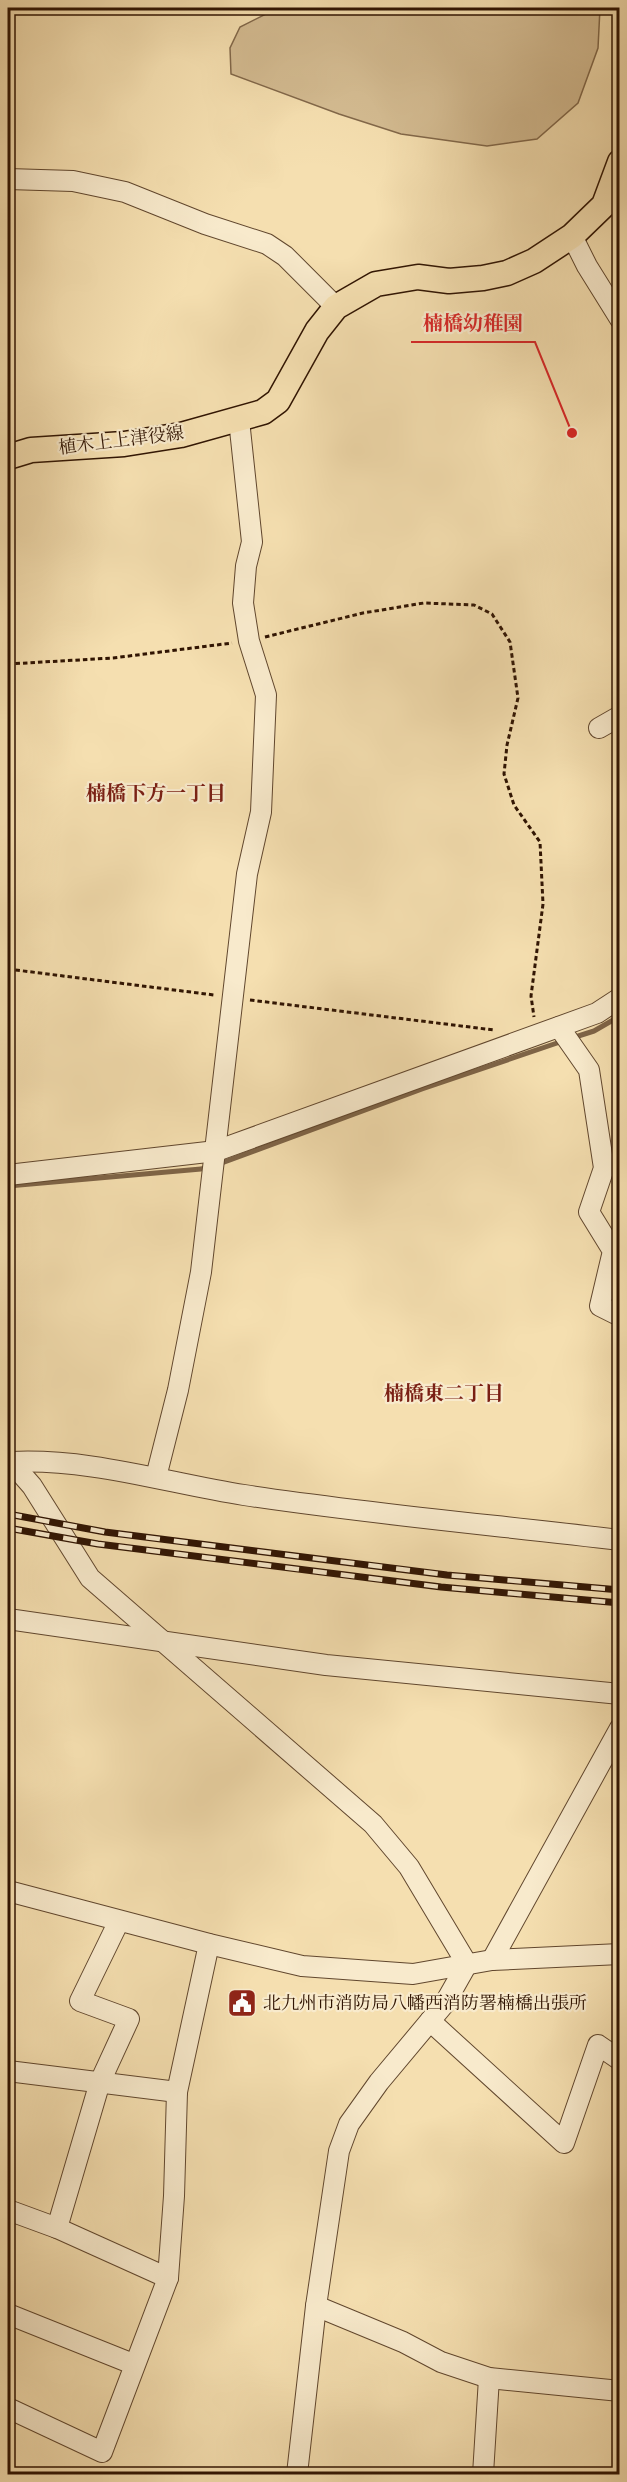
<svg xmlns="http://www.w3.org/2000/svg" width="627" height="2482" viewBox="0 0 627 2482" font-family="'Libre Bodoni','Noto Serif JP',serif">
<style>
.green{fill:#d4bc92;stroke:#82684a;stroke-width:1.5}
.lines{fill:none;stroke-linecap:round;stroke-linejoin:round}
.stream{stroke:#7e6447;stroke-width:5}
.minor-casing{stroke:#61472e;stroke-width:22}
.major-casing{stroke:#301402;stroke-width:27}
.path{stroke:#301402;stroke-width:3;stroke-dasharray:4.5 3;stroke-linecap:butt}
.minor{stroke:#f8eacc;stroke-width:20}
.major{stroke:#f5dfb0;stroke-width:24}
.rail-casing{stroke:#301402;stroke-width:7}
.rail{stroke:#f8eacc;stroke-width:4.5;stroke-dasharray:14;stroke-linecap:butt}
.labels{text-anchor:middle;stroke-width:4.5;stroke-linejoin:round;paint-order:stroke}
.street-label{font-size:18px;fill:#301402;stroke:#f8eacc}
.poi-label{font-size:18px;fill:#301402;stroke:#f8eacc;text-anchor:start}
.neighbourhood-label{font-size:20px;font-weight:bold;fill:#7a1f14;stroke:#f8eacc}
.leader{fill:none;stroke:#d62828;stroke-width:2}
.callout-dot{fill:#d62828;stroke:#f8eacc;stroke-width:2}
.callout-label{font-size:20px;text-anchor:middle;font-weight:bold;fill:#d62828;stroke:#f8eacc;stroke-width:4.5;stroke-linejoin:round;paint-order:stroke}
</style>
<rect width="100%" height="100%" fill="#f5dfb0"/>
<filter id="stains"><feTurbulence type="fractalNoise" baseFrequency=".00333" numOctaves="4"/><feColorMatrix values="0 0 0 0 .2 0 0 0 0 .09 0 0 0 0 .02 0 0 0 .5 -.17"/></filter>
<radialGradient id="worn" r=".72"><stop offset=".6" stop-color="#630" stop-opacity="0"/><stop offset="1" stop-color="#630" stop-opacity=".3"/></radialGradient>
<path class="green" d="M278,8H600L598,48L578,103L537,139L487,146L401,134L339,114L231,74L230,48L240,27Z"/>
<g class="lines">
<g class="stream">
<path d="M572,1038L594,1031L620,1016"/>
<path d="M219,1164L422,1089L563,1041"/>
<path d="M8,1186L201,1169L210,1166"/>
</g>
<g class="minor-casing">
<g id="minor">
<path d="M8,179L73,181L125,192L205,224L267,244L285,256L336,307"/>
<path d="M572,236L587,266L620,319"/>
<path d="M599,728L620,716"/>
<path d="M559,1027L589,1070L604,1168L589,1212L613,1251L600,1306L620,1316"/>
<path d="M8,1175L216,1151L597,1013L620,998"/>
<path d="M8,1462H11L32,1486L90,1578L373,1824L409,1867L467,1964"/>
<path d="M11,1462C90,1458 167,1483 244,1495C369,1514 495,1525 620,1540"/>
<path d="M156,1477L178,1390L201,1272L247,874L261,812L266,695L249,641L243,603L246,566L252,542L239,420"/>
<path d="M8,1619L326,1665L620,1694"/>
<path d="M8,1891L209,1944L302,1966L413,1974L492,1960L620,1954"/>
<path d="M492,1960L620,1728"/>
<path d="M430,2021L564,2143L598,2045L620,2060"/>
<path d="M8,2071L177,2092"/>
<path d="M8,2210L57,2228L168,2278"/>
<path d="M57,2228L100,2082L129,2019L80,2001L119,1921"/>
<path d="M316,2306L403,2342L441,2362L489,2378L620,2391"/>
<path d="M8,2314L133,2364"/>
<path d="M8,2408L102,2452L168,2278L174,2196L177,2092L209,1944"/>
<path d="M297,2474L316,2306L339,2151L349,2124L379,2082L445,2003L467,1964"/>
<path d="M483,2474L489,2378"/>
</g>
</g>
<g class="major-casing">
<path id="major" d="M8,457L31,450L124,444L181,435L263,412L278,401L317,331L336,307L376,284L418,277L449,281L483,278L507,273L534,261L572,236L604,205L620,162"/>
</g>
<g class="path">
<path d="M265,637L363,613L424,603L474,605L492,614L510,642L518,698L507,745L504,774L514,805L540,842L543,904L531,996L534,1017"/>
<path d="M8,664L113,658L232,643"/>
<path d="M8,969L214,995"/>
<path d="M250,1000L494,1030"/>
</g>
<use href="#minor" class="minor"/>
<use href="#major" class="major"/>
<g class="rail-casing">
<g id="rail">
<path d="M8,1514L105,1532L447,1575L620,1590"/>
<path d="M8,1528L98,1544L441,1587L620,1603"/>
</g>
</g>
<use href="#rail" class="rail"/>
</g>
<defs>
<g id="civic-square" transform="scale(1.5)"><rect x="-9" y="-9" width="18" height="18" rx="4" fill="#8f2418" stroke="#f8eacc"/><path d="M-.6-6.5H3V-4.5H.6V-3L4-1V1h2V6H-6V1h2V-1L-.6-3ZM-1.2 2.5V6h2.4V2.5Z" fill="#fff"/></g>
</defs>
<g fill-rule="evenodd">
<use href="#civic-square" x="242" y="2003"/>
</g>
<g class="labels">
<g class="street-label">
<text transform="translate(121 440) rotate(-7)" y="6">植木上上津役線</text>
</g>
<g class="poi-label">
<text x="263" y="2009">北九州市消防局八幡西消防署楠橋出張所</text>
</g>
<g class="neighbourhood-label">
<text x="156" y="800">楠橋下方一丁目</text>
<text x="444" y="1400">楠橋東二丁目</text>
</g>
</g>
<path class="leader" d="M572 433L535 342H411"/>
<circle class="callout-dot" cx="572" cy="433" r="6"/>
<g class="callout-label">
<text x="473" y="330">楠橋幼稚園</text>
</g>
<rect width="627" height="2482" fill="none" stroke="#f5dfb0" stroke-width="30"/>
<rect x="9" y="9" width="609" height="2464" fill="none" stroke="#301402" stroke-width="3"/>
<rect x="15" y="15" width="597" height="2452" fill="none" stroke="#301402" stroke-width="1.5"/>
<rect width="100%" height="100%" filter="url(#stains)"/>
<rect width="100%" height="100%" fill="url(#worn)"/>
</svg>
